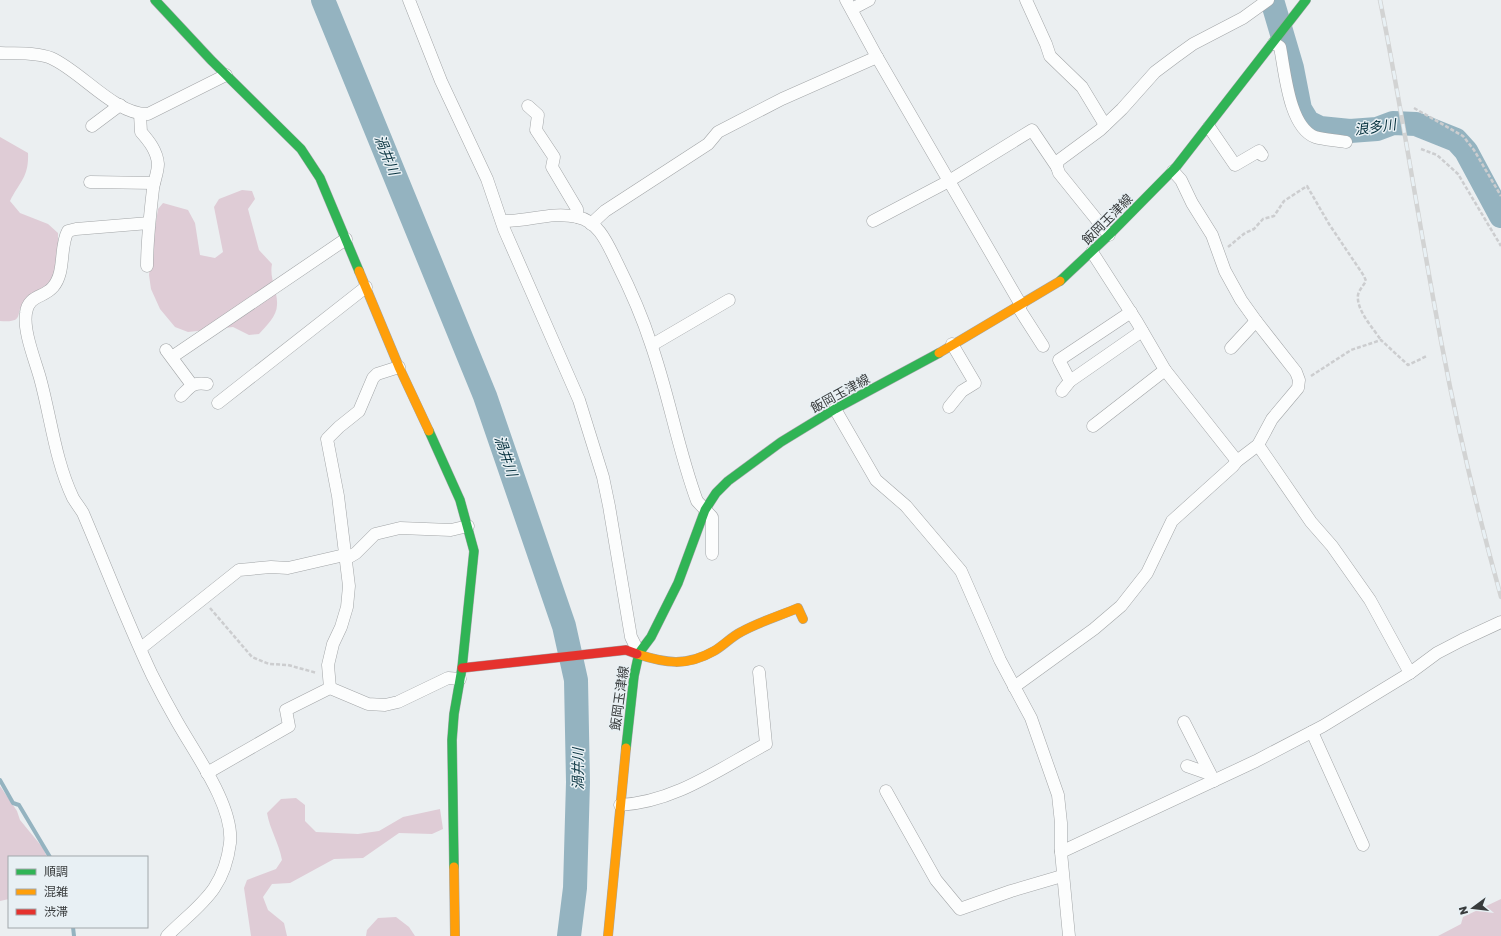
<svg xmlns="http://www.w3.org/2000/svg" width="1501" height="936" viewBox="0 0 1501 936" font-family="'Golos Text','Noto Sans JP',sans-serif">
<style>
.green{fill:#dfccd6}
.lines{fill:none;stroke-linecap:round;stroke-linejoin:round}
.stream{stroke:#94b3c0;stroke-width:4}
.river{stroke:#94b3c0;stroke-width:24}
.street-casing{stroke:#a2a5a7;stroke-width:13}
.fast-casing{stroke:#a2a5a7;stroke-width:10}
.slow-casing{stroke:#a2a5a7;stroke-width:10}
.jam-casing{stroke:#a2a5a7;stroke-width:10}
.path{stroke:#cccdcf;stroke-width:2.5;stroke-dasharray:4 2;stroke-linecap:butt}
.street{stroke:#fcfdfd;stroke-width:12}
.fast{stroke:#30b455;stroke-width:9}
.slow{stroke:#ff9f0a;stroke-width:9}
.jam{stroke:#e5322d;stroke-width:9}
.rail-casing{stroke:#d2d3d3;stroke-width:4.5}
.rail{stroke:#e8f0f4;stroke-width:3;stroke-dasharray:9;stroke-linecap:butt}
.labels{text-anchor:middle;stroke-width:3;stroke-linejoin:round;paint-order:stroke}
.street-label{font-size:13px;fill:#393c3d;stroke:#e8f0f4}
.water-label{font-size:14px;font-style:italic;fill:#07323f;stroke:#e8f0f4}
</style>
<rect width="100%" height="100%" fill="#ebeff1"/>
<g class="green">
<path d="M0,137L28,153C29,177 20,181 10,201L20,213L48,224L58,233C58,246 60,275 49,284C42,290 32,295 25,302C13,313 27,323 0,321Z"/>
<path d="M242,190L252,191L255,199L248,209L259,250L272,264C269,279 278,291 277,305C277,316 266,326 259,334L249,335L233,327L188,332L175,327L160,309L151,289L149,275L151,253L158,209L163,203L188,210L195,223L200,255L215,258L223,252L214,207L219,199Z"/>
<path d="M0,786L17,811L20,820L43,848L47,857H9V899L0,901Z"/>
<path d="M296,798L305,805V821L316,832L358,834L379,831L403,817L440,809L443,829L432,834L399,833L363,858L334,859L290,883L272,884L263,897L268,910L284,923L287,936H251L244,888L247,880L276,869L282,860C279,843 270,830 267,813L281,799Z"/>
<path d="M1501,899V936H1438L1461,924L1463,917Z"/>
<path d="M396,917L409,927L415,936H366L367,930L378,918Z"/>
</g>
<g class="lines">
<g class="stream">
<path d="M0,780L13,803L19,805L50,857"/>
<path d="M73,927L74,936"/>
</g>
<g class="river">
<path d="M323,0L485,396L564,626L576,680L578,782L575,888L569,936"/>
<path d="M1272,0L1292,68L1300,109L1308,122L1320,128L1350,131L1377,129L1393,123L1416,124L1456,140L1466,151L1501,216"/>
</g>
<g class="street-casing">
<g id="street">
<path d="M409,0L441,81L487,179L504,229L579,400L603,477L609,506L631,637L639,653"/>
<path d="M846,0L877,57L1021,305"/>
<path d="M1026,0L1046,44L1050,56L1082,87L1105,125"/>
<path d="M852,9L869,0"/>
<path d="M1274,43L1280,47C1285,72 1289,127 1315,137C1325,140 1336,140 1346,142"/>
<path d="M0,53C16,54 37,52 51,58C81,71 115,115 148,114L226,75"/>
<path d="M528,106L538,115L536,130L554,157L552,167L577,209V217"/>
<path d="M140,114L141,132C149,141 157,151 158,164C158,172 154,181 153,189C150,215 147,240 147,266"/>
<path d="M92,126L120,105"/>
<path d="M1209,127L1235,165L1259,151L1262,155"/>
<path d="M1173,171L1181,180L1192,203L1212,235L1225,271L1241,300L1256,321"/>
<path d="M90,182L154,183"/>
<path d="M502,221C527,222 552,211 577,217C599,221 608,245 617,263C630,289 642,316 651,344C669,395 678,450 697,501L712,517V554"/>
<path d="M873,221L949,181L1032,130L1057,167"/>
<path d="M149,223L76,229L68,231C59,247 66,272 53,287C44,298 28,295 26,313C23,331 35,360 40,378C51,418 55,460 73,498C76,503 80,508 83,513C106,567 127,622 152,675C159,689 167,704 175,718C193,751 234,805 230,843C224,892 198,905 167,936"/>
<path d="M591,224L605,211L708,144L718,132L782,99L877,57"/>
<path d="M1109,235L1059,173L1057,167L1058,161L1100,130L1122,109L1155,72L1175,57L1193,44L1243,18L1268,0"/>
<path d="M1092,252L1137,322L1165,370L1237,461L1258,445L1272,419L1298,388L1299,380L1296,372L1256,321L1231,348"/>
<path d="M1018,307L1043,346"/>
<path d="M652,345L729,300"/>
<path d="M166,350L192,385"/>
<path d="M172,357L346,239"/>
<path d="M1070,381L1059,360L1131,312"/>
<path d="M1062,391L1070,381L1142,331"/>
<path d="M181,396C191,386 193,382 207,384"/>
<path d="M218,403L366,287"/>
<path d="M949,407L962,391L975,383L952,344"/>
<path d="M835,409L876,480L906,506L961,571L1000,660L1031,718L1058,795L1061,823V852"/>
<path d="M1093,426L1165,370"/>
<path d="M1258,445L1311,522L1332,546L1370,600L1410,673"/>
<path d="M141,648L239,570L271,567L288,568L340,556H351L356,553L375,534L400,528L451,530L468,526"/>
<path d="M1014,687L1094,629L1121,606L1147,573L1172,521L1233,466L1237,461"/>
<path d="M330,688L328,665L333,644L341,627L347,607L349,586L338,496L327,439L339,427L359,411L373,378L377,374L399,367"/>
<path d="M1184,722L1214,781"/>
<path d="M1312,732L1363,845"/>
<path d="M1187,766L1210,774"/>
<path d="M207,773L289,726L286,710L330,688L368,704L385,705L398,702L448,678L460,679"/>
<path d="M886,791L936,880L960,909L1011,891L1062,876"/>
<path d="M620,805C675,802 719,769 766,744L759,672"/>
<path d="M1069,936L1061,852L1256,761L1323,726L1410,673L1437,653L1462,640L1501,622"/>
</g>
</g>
<g class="fast-casing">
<g id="fast">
<path d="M155,0L211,60L301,149L320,178L359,271"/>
<path d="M1060,281L1109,235L1176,167L1306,0"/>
<path d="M429,431L460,500L474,551L462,668L454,714L452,740L454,867"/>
<path d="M626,748L634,676L639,653L651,637L678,583L705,510L716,493L728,481L781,442L835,409L939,353"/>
</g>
</g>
<g class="slow-casing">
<g id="slow">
<path d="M359,271L399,367L429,431"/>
<path d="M939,353L1060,281"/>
<path d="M637,654C665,663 686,667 714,651C723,646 731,637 741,632C759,622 779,616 798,608L803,619"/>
<path d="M454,867L455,936"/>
<path d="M608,936L626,748"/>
</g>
</g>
<g class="jam-casing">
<path id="jam" d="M462,668L626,650L637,654"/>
</g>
<g class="path">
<path d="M1414,108L1463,136L1474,150L1501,196"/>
<path d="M1421,149L1437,155L1458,174L1501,246"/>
<path d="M1228,247L1245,233L1254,229L1263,219L1274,216L1284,201L1307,186L1329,224L1364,276L1366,281C1363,286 1359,290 1358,295C1356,310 1373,328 1381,340"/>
<path d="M1311,376L1351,350L1381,340L1408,365L1427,356"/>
<path d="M210,608L252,657L269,664L288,665L317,673"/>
</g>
<use href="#street" class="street"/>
<use href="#fast" class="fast"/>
<use href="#slow" class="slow"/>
<use href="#jam" class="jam"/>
<g class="rail-casing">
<path id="rail" d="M1380,0C1403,115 1420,231 1442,346C1458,431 1478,514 1501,597"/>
</g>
<use href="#rail" class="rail"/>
</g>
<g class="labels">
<g class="street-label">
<text transform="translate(1107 219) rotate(-45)" y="5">飯岡玉津線</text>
<text transform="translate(840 393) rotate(-29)" y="5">飯岡玉津線</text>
<text transform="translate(619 698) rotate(-82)" y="5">飯岡玉津線</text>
</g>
<g class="water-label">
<text transform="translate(1375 127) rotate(-8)" y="5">浪多川</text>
<text transform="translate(387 155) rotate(68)" y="5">渦井川</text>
<text transform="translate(506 456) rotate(71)" y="5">渦井川</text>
<text transform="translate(578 769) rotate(-90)" y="5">渦井川</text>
</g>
</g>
<rect x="8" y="856" width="140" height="72" fill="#e8f0f4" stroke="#a2a8ab"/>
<rect x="16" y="869" width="20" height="6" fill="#30b455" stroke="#a2a8ab"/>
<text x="44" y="876" font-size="12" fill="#393c3d">順調</text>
<rect x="16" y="889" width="20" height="6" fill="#ff9f0a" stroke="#a2a8ab"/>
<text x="44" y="896" font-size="12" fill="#393c3d">混雑</text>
<rect x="16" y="909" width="20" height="6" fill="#e5322d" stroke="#a2a8ab"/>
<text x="44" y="916" font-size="12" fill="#393c3d">渋滞</text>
<g transform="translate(1473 908) rotate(255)" stroke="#e8f0f4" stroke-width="3" paint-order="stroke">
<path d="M0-3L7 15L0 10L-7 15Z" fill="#393c3d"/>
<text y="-6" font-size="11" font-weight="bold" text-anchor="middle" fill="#393c3d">N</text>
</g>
</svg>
